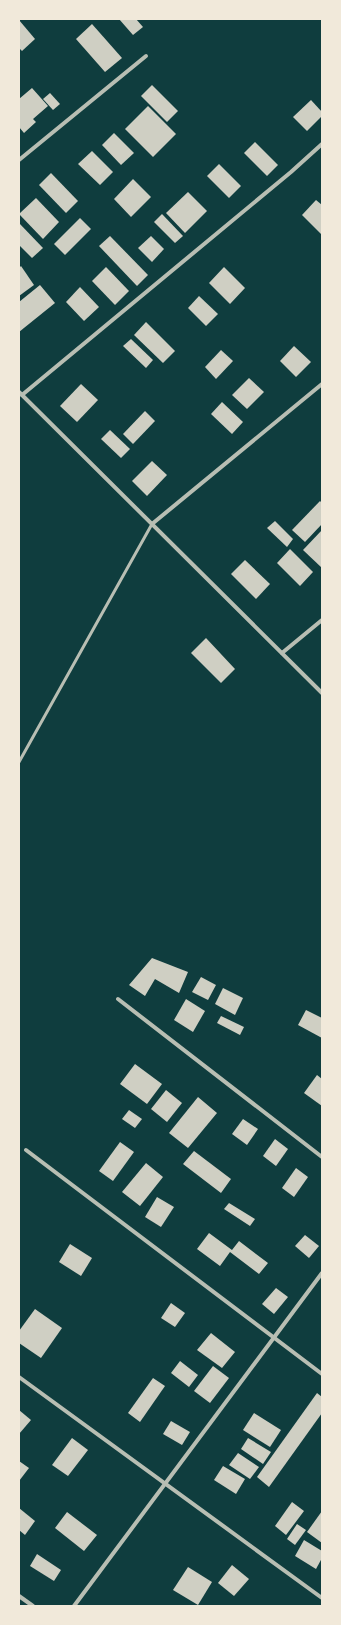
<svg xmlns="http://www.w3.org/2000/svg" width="341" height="1625" viewBox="0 0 341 1625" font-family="Barlow,sans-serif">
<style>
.building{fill:#cfcfc3}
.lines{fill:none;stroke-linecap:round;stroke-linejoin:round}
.service{stroke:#b8beb3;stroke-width:3}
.minor{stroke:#b8beb3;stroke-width:4}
</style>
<rect width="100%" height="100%" fill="#0f3d3e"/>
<g class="building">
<path d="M119,19H136L143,27L133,35Z"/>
<path d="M19,20L35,39L22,51L19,48Z"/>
<path d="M92,24L122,58L105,72L76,39Z"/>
<path d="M152,85L178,111L167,122L141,96Z"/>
<path d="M32,88L48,106L33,119L36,122L24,133L19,127V99Z"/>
<path d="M50,93L60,104L53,110L43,99Z"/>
<path d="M311,100L322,112V116L307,131L293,117Z"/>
<path d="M148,106L176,134L153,157L125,129Z"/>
<path d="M114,133L134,153L121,165L102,145Z"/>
<path d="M255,142L278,165L267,176L244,153Z"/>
<path d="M92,151L113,172L100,185L78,164Z"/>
<path d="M219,164L241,186L229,198L207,176Z"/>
<path d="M51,173L78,201L66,213L39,185Z"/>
<path d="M133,179L151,197L131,217L114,199Z"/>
<path d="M188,192L207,211L185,233L166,213Z"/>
<path d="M36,198L59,222L43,239L19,214Z"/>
<path d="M316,200L322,205V235L302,215Z"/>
<path d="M162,214L183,236L175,243L154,222Z"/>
<path d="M80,218L91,229L65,255L54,244Z"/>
<path d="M19,223L43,248L32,258L19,245Z"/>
<path d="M110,236L148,275L137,286L99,246Z"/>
<path d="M151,236L164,249L152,262L138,248Z"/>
<path d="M21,266L34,285L19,296V268Z"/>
<path d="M106,267L129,291L115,305L92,281Z"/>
<path d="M224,267L245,288L230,304L209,283Z"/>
<path d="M40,285L55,303L19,332V302Z"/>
<path d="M80,287L99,307L84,321L66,302Z"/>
<path d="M199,296L218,314L206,326L188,308Z"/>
<path d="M146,322L175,351L163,363L134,335Z"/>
<path d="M131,339L153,360L146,368L123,346Z"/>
<path d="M294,346L311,362L296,377L280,361Z"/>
<path d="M221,350L233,361L216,379L205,367Z"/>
<path d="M249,378L264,392L247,409L232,395Z"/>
<path d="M81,384L98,400L77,422L60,406Z"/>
<path d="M222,402L243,422L232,434L211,414Z"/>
<path d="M145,411L155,421L133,444L123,434Z"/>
<path d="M110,430L130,449L121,458L101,439Z"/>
<path d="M152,461L167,475L147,496L132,481Z"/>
<path d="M320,501L322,503V524L305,542L292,530Z"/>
<path d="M275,521L293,539L287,547L267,528Z"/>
<path d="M322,530V568L303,550Z"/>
<path d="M290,549L313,572L300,586L277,563Z"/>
<path d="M245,560L270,584L256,599L231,574Z"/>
<path d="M206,638L235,669L221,683L191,653Z"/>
<path d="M152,958L188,972L179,993L155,979L145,996L129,985Z"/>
<path d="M201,977L216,985L208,1000L192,992Z"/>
<path d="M223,988L243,998L235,1015L215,1004Z"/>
<path d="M186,999L205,1011L193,1032L174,1020Z"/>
<path d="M306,1010L322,1018V1038L298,1025Z"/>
<path d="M221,1016L244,1027L240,1035L217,1023Z"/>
<path d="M135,1064L162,1084L147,1104L120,1084Z"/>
<path d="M317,1075L322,1079V1106L304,1093Z"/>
<path d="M166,1090L182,1103L167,1122L151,1109Z"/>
<path d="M198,1097L217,1113L188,1148L169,1133Z"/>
<path d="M129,1110L142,1119L135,1128L122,1119Z"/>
<path d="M243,1119L258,1129L247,1145L232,1134Z"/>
<path d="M275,1139L288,1149L276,1166L263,1156Z"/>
<path d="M120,1142L134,1152L113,1181L99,1171Z"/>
<path d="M194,1151L231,1179L221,1193L183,1164Z"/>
<path d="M146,1163L163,1177L140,1206L122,1192Z"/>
<path d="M296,1168L308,1177L294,1197L282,1188Z"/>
<path d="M157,1197L174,1207L161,1227L145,1217Z"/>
<path d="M229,1203L255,1219L250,1226L224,1209Z"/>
<path d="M209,1233L232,1250L239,1241L268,1263L259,1274L230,1252L220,1266L197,1249Z"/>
<path d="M305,1235L319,1246L309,1258L295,1246Z"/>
<path d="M70,1244L92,1258L81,1276L59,1262Z"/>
<path d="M276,1288L288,1297L274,1314L262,1304Z"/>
<path d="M171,1303L185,1313L175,1327L161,1318Z"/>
<path d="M35,1309L62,1328L41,1358L19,1343V1331Z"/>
<path d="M211,1333L235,1352L222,1368L197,1350Z"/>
<path d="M180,1361L198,1375L189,1387L171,1373Z"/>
<path d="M213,1366L229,1378L210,1403L194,1391Z"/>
<path d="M153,1378L165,1386L140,1422L128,1413Z"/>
<path d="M317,1393L322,1397V1413L269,1487L257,1477Z"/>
<path d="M19,1410L31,1420L19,1434Z"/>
<path d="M254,1413L281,1430L270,1447L243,1430Z"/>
<path d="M171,1421L190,1432L182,1445L163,1434Z"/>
<path d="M72,1438L88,1450L68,1476L52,1465Z"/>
<path d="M248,1438L271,1452L263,1464L241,1449Z"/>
<path d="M238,1453L259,1467L250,1479L229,1465Z"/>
<path d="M19,1461L29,1468L19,1481Z"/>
<path d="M223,1466L245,1479L236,1494L214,1480Z"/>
<path d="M292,1502L304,1511L286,1535L275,1526Z"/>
<path d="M19,1508L35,1521L25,1535L19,1530Z"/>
<path d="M322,1511V1543L307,1532Z"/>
<path d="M67,1512L97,1535L84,1551L55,1528Z"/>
<path d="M297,1524L306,1530L295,1545L287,1539Z"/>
<path d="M304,1540L322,1551V1558L316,1569L295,1556Z"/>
<path d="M37,1554L61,1570L54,1581L30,1566Z"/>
<path d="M232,1565L249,1579L234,1596L218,1583Z"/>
<path d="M188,1567L212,1582L198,1605L173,1590Z"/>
</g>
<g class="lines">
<path class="service" d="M19,762L152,524"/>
<g class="minor">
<path d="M19,160L146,56"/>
<path d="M19,392L322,693"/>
<path d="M22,395L291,172L322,144"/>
<path d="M152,524L322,384"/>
<path d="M282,653L322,620"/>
<path d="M118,999L322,1157"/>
<path d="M26,1150L322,1374"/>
<path d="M19,1377L322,1598"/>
<path d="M19,1596L33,1606"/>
<path d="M74,1606L322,1273"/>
</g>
</g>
<rect width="341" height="1625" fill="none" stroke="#f1e9da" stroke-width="40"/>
</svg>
